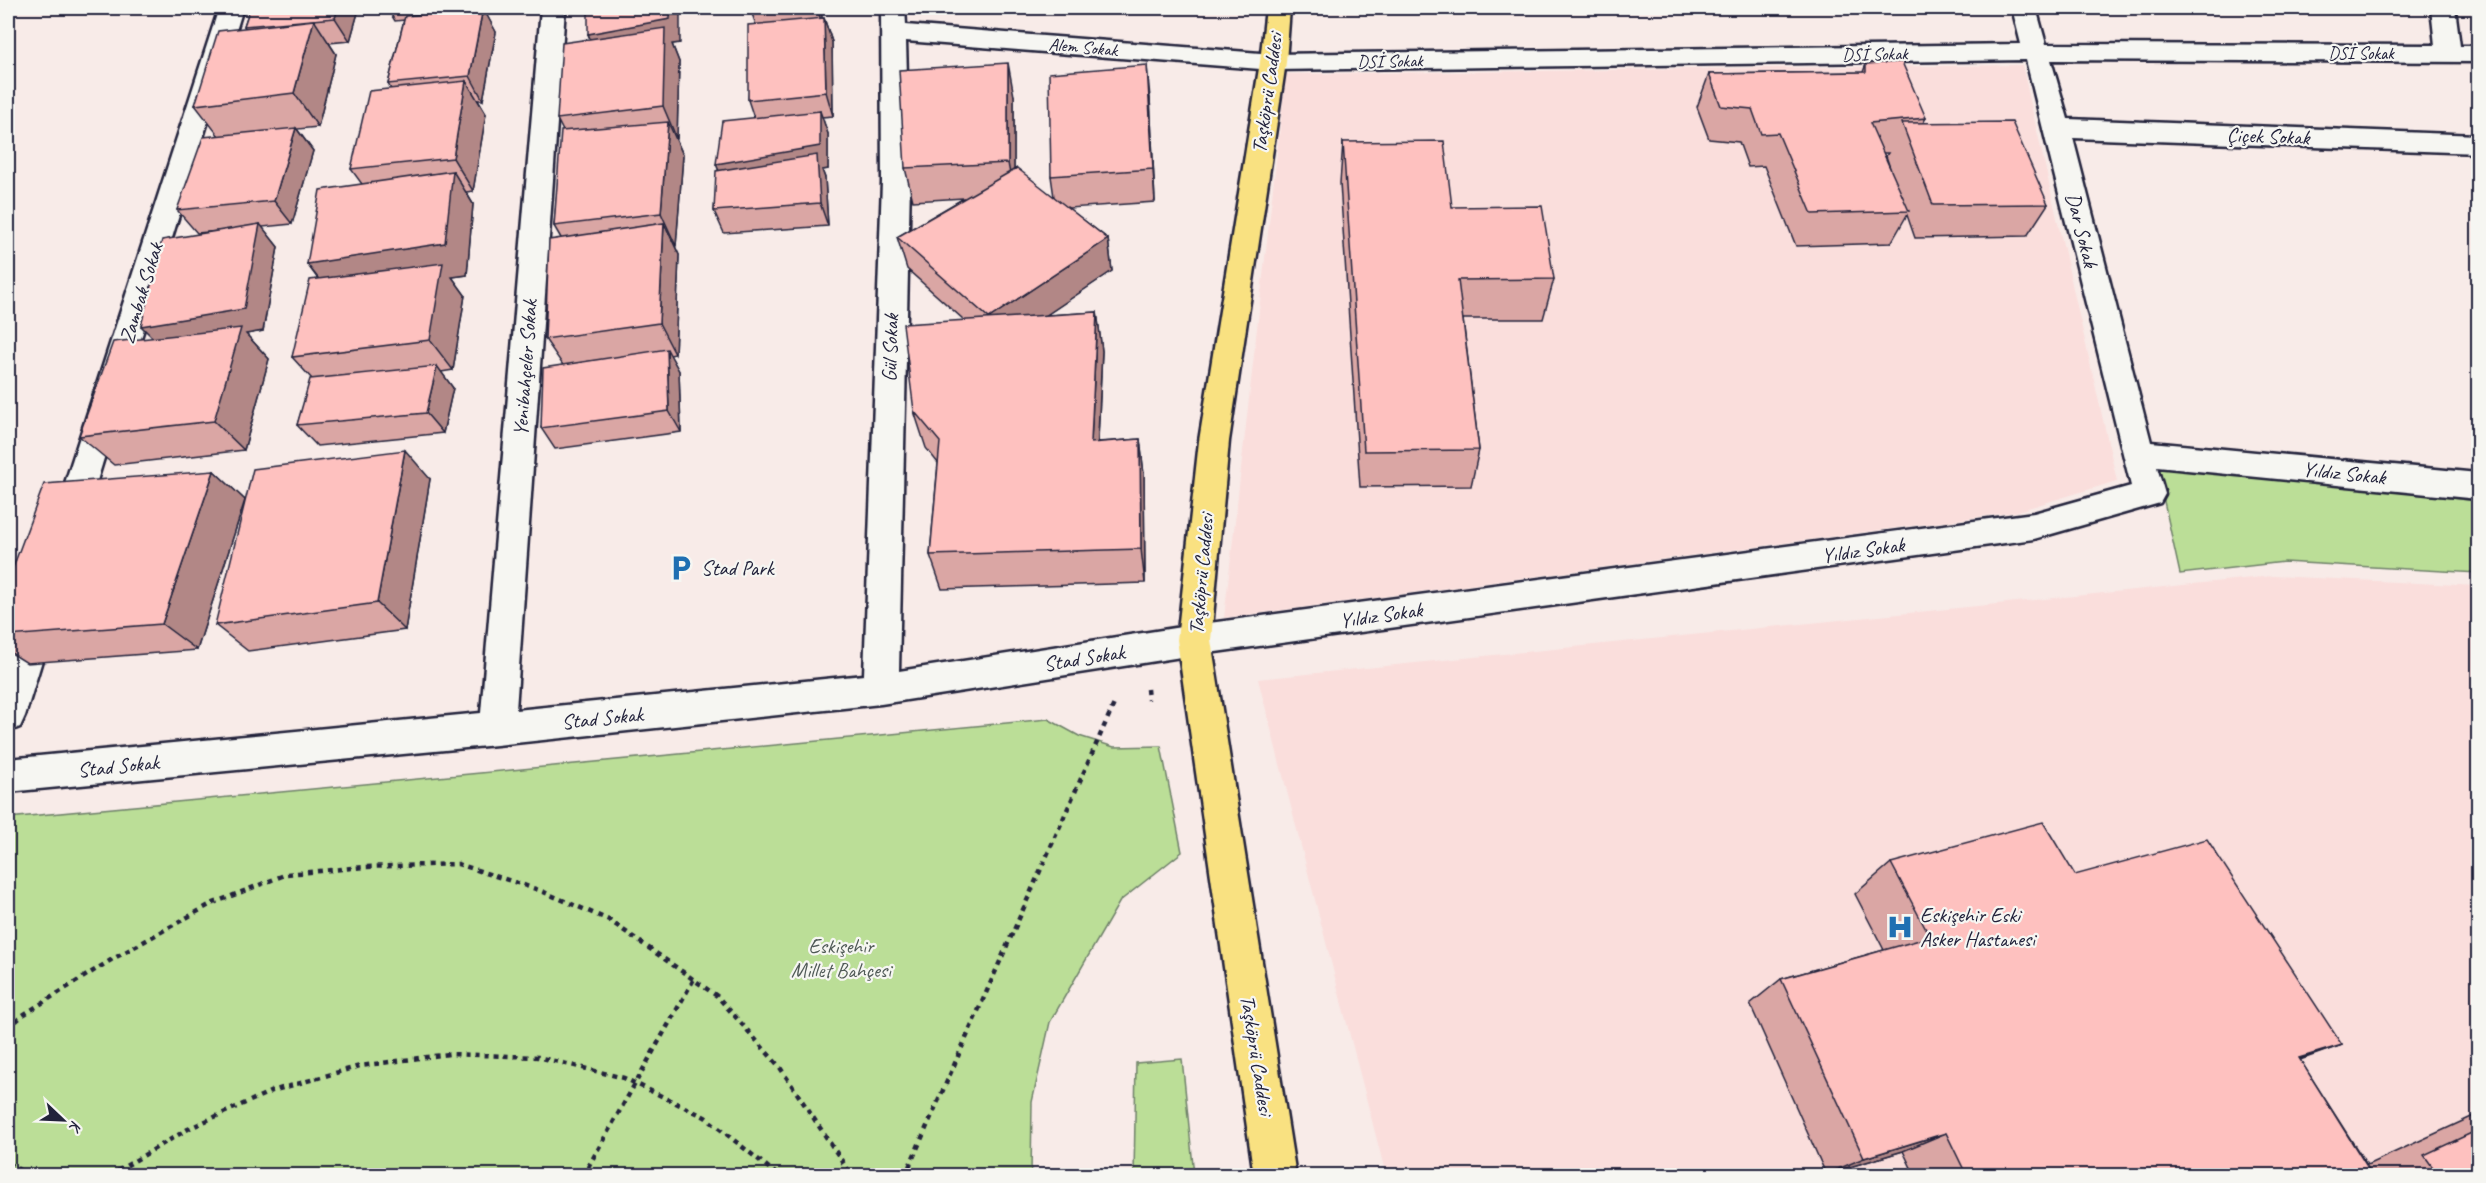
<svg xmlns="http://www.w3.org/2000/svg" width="2486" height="1183" viewBox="0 0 2486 1183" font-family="Caveat,sans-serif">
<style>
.built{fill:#fadedc}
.green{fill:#bbde97;stroke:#6e8069;stroke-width:1.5}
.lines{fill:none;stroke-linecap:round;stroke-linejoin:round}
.minor-casing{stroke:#22223b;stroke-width:5}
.major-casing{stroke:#22223b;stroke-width:5}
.path{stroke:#22223b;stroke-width:4.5;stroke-dasharray:5 5;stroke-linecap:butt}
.minor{fill:#f6f6f2;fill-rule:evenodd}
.major{fill:#f9e181;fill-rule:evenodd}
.wall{fill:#daa6a4;stroke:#22223b;stroke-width:1.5;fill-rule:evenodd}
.shaded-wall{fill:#b28786;stroke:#22223b;stroke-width:1.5}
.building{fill:#fec1bf;stroke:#22223b;stroke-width:1.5}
.labels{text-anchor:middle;stroke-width:4.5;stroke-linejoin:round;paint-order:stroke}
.far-street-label{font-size:18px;fill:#22223b;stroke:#f6f6f2}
.street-label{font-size:21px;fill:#22223b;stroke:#f6f6f2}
.poi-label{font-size:21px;fill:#22223b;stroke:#f6f6f2;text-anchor:start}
.park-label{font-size:21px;fill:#505a57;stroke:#f6f6f2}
</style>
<rect width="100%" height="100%" fill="#f8ebe8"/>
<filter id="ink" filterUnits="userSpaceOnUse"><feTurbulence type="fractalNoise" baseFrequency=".0167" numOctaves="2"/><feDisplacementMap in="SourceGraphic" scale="12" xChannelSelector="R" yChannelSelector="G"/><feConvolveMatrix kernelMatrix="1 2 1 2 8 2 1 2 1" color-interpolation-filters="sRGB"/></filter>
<g filter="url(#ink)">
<g class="built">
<path d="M2022,65L2117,481L2015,512L1224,618L1286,74Z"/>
<path d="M2272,576L2478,586V1175H1386L1258,679Z"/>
</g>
<g class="green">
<path d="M2156,465L2478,501V573L2284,562L2180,574Z"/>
<path d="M1048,719L1079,736L1114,747L1161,746L1182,852L1120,901L1050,1022L1032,1102L1031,1175H8V818Z"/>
<path d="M1182,1059L1194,1175H1134L1136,1063Z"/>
</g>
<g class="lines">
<g class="minor-casing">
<g id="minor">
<path d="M219,8H243L84,523L79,532L68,536L57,532L52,523Z"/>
<path d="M541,8H565L516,710L864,675L882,182L881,8H905L906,25L1273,54L2021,44L2012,8H2036L2046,44L2435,45L2431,8H2455L2460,46H2478V62L2051,60L2068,119L2478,135V153L2073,138L2151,442L2478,473V499L2157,467L2165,494L2160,503L2034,539L1194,655L881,704L497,745L8,792V759L481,713ZM906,41L1273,70L2026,60L2131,486L2034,513L1194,625L899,671L910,182Z"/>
<path d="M38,604L50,608L55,618L25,716L20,727L8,732V662L26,608Z"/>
</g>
</g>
<g class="major-casing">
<path id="major" d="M1266,8H1290L1286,62L1229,441L1211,640L1296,1176H1254L1177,640L1199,441L1260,62Z"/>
</g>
<g class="path">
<path d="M1147,689L1148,700"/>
<path d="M8,1028L23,1015L111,960L211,904L287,874L364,867L458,864L539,890L609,920L717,996L779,1066L852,1176"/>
<path d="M8,1163L29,1176"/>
<path d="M109,1176L188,1129L272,1091L360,1066L449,1054L538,1057L624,1078L705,1117L779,1176"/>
<path d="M583,1176L694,979"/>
<path d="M905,1176L1114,704"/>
</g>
<use href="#minor" class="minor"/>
<use href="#major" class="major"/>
</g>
<g class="wall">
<path d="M250,8H358L359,9L350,41L329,43L336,54L318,127L297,129L313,151L292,224L262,227L278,247L263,331L246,334L269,359L244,450L114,465L79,436L153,338L220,231L197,233L177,210L219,136L195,105L245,28L244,26Z"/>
<path d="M387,8H493V11L485,12L496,32L483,100H478L486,114L473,191L466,192L473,204L467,275L452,277L465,295L453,370L441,372L453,388L443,433L317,446L297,425L312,379L292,357L318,279L307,264L362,184L351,169L391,89L388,84L404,20L395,21Z"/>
<path d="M750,8H821L822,19L824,18L832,42L833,116L822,117L828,134V169L822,170L825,178L828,226L724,233L714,211L718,170L754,118L748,100L756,25Z"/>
<path d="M588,34L680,43L672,44L679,62L677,139H676L683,155L676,246H675L679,255L675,354L670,355L679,371L681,432L555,449L541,428L563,365L545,339L561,238L554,226L563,131L557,119L590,39Z"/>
<path d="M1866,64L1926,118L1923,123L2048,204L2027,236L1915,238L1907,215L1891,243L1796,246L1764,166L1748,167L1739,142L1709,139L1697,107L1709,74L1863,72ZM1883,153H1888L1886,156L1891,171Z"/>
<path d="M1014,96V170L1054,197L1051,176L1150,98L1155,202L1068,208L1108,239L1112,271L1046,315L1097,312L1102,351L1098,442L1140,439L1144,475L1145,583L942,589L930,555L938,463L926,448L914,411L964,320L907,269L897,237L964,198L913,201L905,168Z"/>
<path d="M1343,142L1452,207L1554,279L1543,319H1463L1479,450L1471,486L1360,487L1340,183Z"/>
<path d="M214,471L245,500L197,650L27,663L8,651V581Z"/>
<path d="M430,479L405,630L248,651L215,625Z"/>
<path d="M1891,863L2075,875L2342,1045L2300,1060L2367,1165L2478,1114V1176H1915L1903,1151L1826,1174L1750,1004L1781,979L1884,950L1855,894Z"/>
</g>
<g class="shaded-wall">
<path d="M338,8H358L359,9L350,41L335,18Z"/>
<path d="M483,8L496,32L483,100L470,76Z"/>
<path d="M670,8H680V43L672,44L679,62L677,139L663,106L599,57L588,34Z"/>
<path d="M817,8H821L823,27Z"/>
<path d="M824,18L832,42L833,116L826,92Z"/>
<path d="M314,20L336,54L318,127L294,93Z"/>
<path d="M1008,63L1014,96V196L1008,163Z"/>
<path d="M1147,65L1150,98L1155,202L1153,169Z"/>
<path d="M466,81L486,114L473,191L453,158Z"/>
<path d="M820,111L828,134V169L822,170L825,178L828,226L820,203L726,187L716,164Z"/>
<path d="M668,122L683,155L676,246L661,213Z"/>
<path d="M296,128L313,151L292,224L274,201Z"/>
<path d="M453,171L473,204L467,275L452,277L465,295L453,370L430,340L332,296L307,264Z"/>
<path d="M664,223L679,255L675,354L659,323Z"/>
<path d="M260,224L278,247L263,331L246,334L269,359L244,450L214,421L163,348L141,326Z"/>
<path d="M1108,239L1112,271L996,349L989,318Z"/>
<path d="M1097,312L1102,351L1096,479L1091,443Z"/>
<path d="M667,349L679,371L681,432L669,411Z"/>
<path d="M437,366L453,388L443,433L426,413Z"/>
<path d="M1140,439L1144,475L1145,583L1141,549Z"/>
<path d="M405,450L430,479L405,630L377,603Z"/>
<path d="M214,471L245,500L197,650L162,624Z"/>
<path d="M2342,1045L2277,1067L2299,1058Z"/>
<path d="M1946,1133L1903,1151L1826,1174L1864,1158Z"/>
</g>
<g class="building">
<path d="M250,8H338L335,18L244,26Z"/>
<path d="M483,8L470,76L388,84L405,16Z"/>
<path d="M588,8H670V19L588,34Z"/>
<path d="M750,8H771L750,9Z"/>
<path d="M824,18L826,92L748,100V25Z"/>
<path d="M314,20L294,93L195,105L218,31Z"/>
<path d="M665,28L663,106L557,119L562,43Z"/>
<path d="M1902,62L1926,118L1870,123L1909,211L1812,214L1778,133L1761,134L1752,109L1721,106L1709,74L1866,72V64Z"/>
<path d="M1008,63V163L905,168L899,70Z"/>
<path d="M1147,65L1153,169L1051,176L1049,73Z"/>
<path d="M466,81L453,158L351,169L369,91Z"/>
<path d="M820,111V146L716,164L722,121Z"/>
<path d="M668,122L661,213L554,226L561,131Z"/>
<path d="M2012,122L2048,204L1933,205L1902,123Z"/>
<path d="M296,128L274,201L177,210L203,137Z"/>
<path d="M1444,141L1452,207L1542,206L1554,279L1458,280L1479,450L1364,451L1343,142Z"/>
<path d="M817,155L820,203L714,211L716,171Z"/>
<path d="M1017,168L1108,239L989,318L897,237Z"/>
<path d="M453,171L445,243L307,264L320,190Z"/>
<path d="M664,223L659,323L545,339L549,240Z"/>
<path d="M260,224L244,309L141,326L162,240Z"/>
<path d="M443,263L430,340L292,357L310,280Z"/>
<path d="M1097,312L1091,443L1140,439L1141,549L930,555L940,442L914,411L903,324Z"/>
<path d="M241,328L214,421L79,436L113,342Z"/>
<path d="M667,349L669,411L541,428L543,368Z"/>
<path d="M437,366L426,413L297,425L310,379Z"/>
<path d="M405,450L377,603L215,625L253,469Z"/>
<path d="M214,471L162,624L8,636V581L44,484Z"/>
<path d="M2043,822L2075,875L2207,839L2342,1045L2299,1058L2373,1176H1967L1946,1133L1864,1158L1781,979L1930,937L1891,863Z"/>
<path d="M2478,1130V1176H2439L2424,1155Z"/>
</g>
</g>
<defs>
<g id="parking-bare" transform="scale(2.07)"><path d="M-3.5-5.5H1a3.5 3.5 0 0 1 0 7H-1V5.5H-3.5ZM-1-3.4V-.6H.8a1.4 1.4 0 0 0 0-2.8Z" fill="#1f6fb2" stroke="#f6f6f2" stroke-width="2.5" paint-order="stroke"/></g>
<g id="hospital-bare" transform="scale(2.07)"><path d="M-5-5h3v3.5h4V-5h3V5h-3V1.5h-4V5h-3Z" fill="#1f6fb2" stroke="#f6f6f2" stroke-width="2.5" paint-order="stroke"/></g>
</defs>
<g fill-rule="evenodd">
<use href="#parking-bare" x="681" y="568"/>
<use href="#hospital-bare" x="1900" y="927"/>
</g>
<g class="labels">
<g class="far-street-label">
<text transform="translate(1083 47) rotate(5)" y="6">Alem Sokak</text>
<text x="2361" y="59">DSİ Sokak</text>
<text transform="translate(1875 54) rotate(-1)" y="6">DSİ Sokak</text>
<text transform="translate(1390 61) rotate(-1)" y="6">DSİ Sokak</text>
</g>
<g class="street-label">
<text transform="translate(1267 93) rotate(-82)" y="7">Taşköprü Caddesi</text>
<text transform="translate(2268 136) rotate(2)" y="7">Çiçek Sokak</text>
<text transform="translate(2082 230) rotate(76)" y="7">Dar Sokak</text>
<text transform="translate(141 293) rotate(-73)" y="7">Zambak Sokak</text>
<text transform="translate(890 348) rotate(-88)" y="7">Gül Sokak</text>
<text transform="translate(525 368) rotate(-86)" y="7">Yenibahçeler Sokak</text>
<text transform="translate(2344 473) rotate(6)" y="7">Yıldız Sokak</text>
<text transform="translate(1863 550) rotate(-8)" y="7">Yıldız Sokak</text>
<text transform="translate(1201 574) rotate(-85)" y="7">Taşköprü Caddesi</text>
<text transform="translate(1381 615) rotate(-8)" y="7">Yıldız Sokak</text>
<text transform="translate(1084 658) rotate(-9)" y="7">Stad Sokak</text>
<text transform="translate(602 718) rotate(-6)" y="7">Stad Sokak</text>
<text transform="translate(118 766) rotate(-6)" y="7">Stad Sokak</text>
<text transform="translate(1257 1055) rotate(81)" y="7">Taşköprü Caddesi</text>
</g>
<g class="poi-label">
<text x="701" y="575">Stad Park</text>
<text x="1920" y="922">Eskişehir Eski<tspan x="1920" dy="24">Asker Hastanesi</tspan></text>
</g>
<g class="park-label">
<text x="841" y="953">Eskişehir<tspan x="841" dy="24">Millet Bahçesi</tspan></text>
</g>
</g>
<rect width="2486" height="1183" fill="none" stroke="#f6f6f2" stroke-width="30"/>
<rect x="15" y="15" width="2456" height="1153" fill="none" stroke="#22223b" stroke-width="2" filter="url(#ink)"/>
<g transform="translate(63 1120) rotate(113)" stroke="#f6f6f2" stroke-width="4.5" paint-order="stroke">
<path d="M0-4.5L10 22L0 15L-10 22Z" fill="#22223b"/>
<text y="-9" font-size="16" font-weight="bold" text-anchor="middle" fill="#22223b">K</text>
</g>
</svg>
